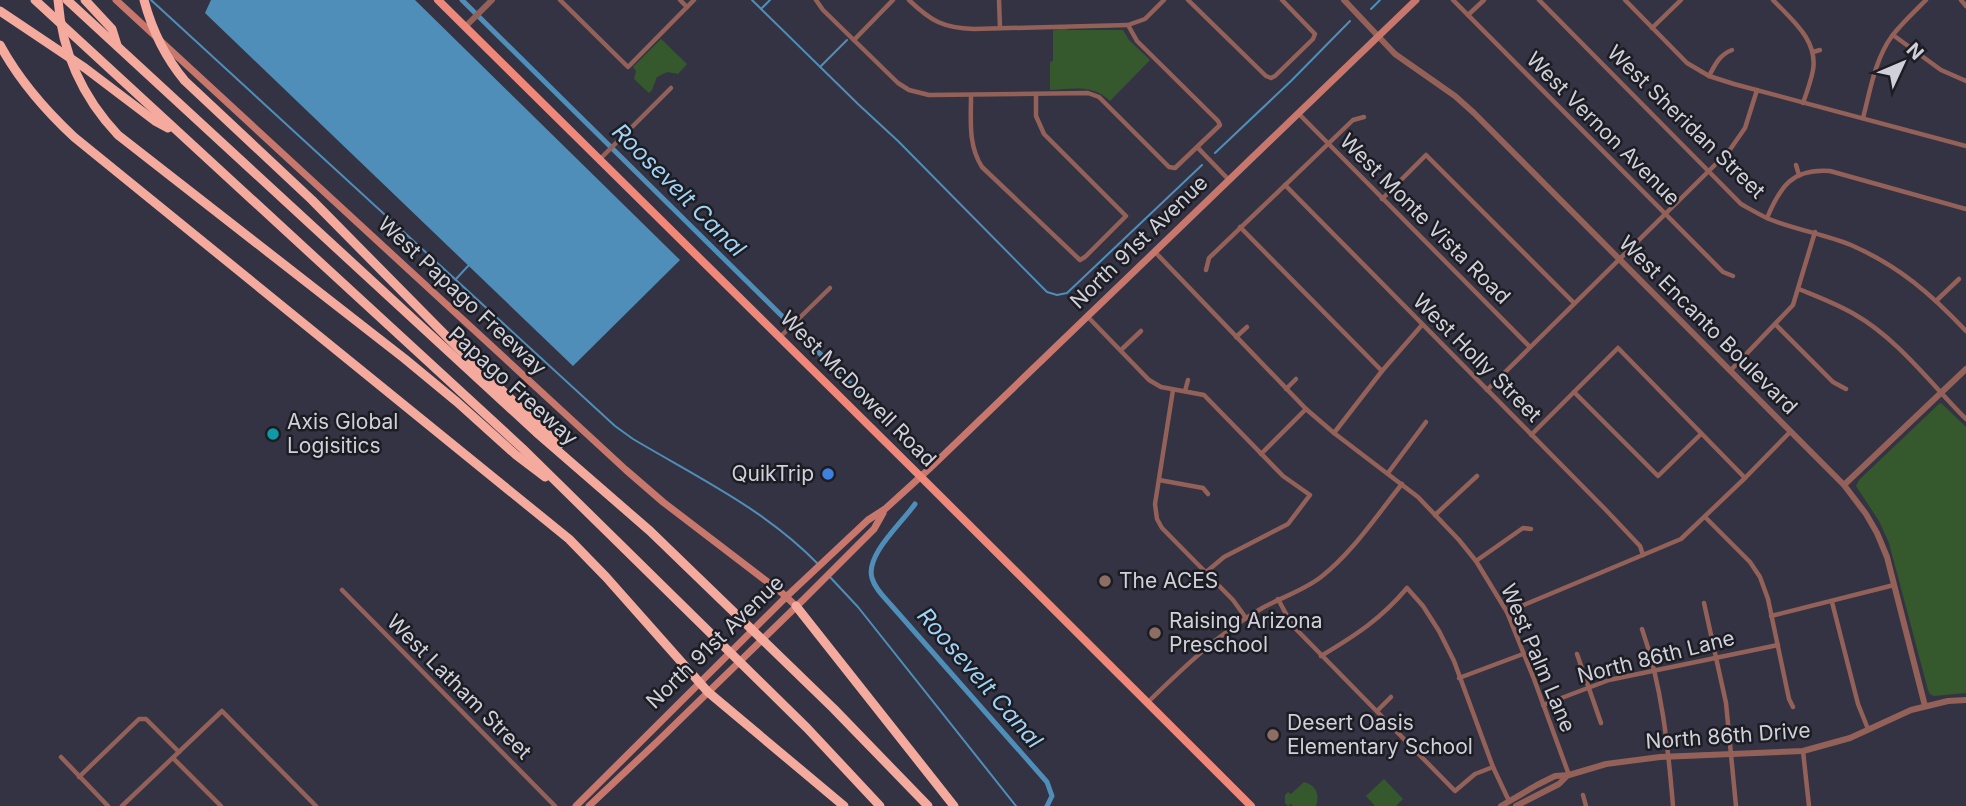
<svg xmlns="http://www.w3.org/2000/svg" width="1966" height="806" viewBox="0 0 1966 806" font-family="Inter,sans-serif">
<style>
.green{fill:#35592d}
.water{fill:#4e8eb8}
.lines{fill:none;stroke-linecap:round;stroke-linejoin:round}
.stream{stroke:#4e8eb8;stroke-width:2}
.canal{stroke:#4e8eb8;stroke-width:5}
.minor{stroke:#936158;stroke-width:4.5}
.tertiary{stroke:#936158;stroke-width:6}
.secondary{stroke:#c7776b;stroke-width:7}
.primary{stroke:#ef8878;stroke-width:8}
.motorway{stroke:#f4aa9d;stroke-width:9}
.culture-dot{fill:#0f9aa8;stroke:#1c1c23;stroke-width:2.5}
.shop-dot{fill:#3f7fe0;stroke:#1c1c23;stroke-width:2.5}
.education-dot{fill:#8d6e63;stroke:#1c1c23;stroke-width:2.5}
.labels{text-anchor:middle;stroke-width:5;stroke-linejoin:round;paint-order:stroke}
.street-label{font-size:21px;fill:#d0d0db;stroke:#1c1c23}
.poi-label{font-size:21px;fill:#d0d0db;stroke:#1c1c23;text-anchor:start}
.water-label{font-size:23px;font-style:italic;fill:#a1d3f7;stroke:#1c1c23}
</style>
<rect width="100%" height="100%" fill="#343344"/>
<g class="green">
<path d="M1066,28L1068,30H1123L1129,40L1150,60L1110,101C1093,84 1072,89 1050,90V62L1053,61V30Z"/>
<path d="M661,39L687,64L678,74L667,72L657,77L652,90L649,93L634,79L636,71L633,67Z"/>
<path d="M1941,403L1966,427V693L1934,696L1930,694L1928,690L1889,543L1879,521L1856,486L1859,480L1939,404Z"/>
<path d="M1384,779L1403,799L1396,806H1375L1366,796Z"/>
<path d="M1304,782C1316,785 1320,795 1316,806H1293L1291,804L1288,806L1285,803V795L1288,792L1291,794Z"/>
</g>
<path class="water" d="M211,0H415L680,260L573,366L205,13Z"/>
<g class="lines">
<g class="stream">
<path d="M151,0L615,426L633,439C697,477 766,510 818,564"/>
<path d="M752,0L858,104L898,141L1047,292L1057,295L1067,293L1202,165"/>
<path d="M761,9L770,0"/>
<path d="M1371,9L1380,0"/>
<path d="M820,67L847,40"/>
<path d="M1215,153L1291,81L1350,21"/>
<path d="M456,279L469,265"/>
<path d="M829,576L858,607L1016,806"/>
</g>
<g class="canal">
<path d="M462,0L872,405"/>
<path d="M915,504C902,523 865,555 872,578C875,589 884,597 891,605L1047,782L1052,796L1047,806"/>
</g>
<g class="minor">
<path d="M560,0L628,67L694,0"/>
<path d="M680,0L687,7"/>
<path d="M816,0L823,10L898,83L909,90L929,95L1088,93L1099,97L1169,167L1175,168L1220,125L1218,121L1137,41L1128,25"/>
<path d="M909,0C931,21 943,28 974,29L1128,25L1145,19L1164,0"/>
<path d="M999,0L1000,28"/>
<path d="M1188,0L1266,76L1271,78L1275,76L1313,39L1315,34L1282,0"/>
<path d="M1453,0L1723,272L1733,276"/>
<path d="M1539,0L1741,204C1750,209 1760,215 1769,219C1796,230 1825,234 1851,245C1899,266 1931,294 1966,331"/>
<path d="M1625,0L1687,63L1709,76L1734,84L1966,146"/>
<path d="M1773,0C1792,20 1818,40 1813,70C1811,81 1807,92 1803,103"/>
<path d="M1961,0L1966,6"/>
<path d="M1468,15L1484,0"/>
<path d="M1652,28L1681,0"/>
<path d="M1893,35L1941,70L1966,81"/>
<path d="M854,40L893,0"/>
<path d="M1813,52L1820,50"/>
<path d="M1709,76C1715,65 1719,55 1732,50"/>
<path d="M971,96C971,121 968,145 982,167L1080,260L1085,257L1126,216L1044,134L1036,116V94"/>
<path d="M1299,114L1530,347"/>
<path d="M1863,118C1870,91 1875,59 1892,36C1902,23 1915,11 1926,0"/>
<path d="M1198,148L1229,180"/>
<path d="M600,159L671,88"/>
<path d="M1796,165L1799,175"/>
<path d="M1285,185L1604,508L1640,546L1643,555"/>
<path d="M1382,199L1426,155L1574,303"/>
<path d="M1767,218C1780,187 1792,168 1830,171L1966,209"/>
<path d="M1240,227L1382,371"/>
<path d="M1155,252L1306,409L1334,433L1418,497L1459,540L1476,561L1507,612L1534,679L1569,775"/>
<path d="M1206,270L1209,258L1353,120L1364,117"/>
<path d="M1799,289C1818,297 1837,304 1854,314C1898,339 1931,384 1966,419"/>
<path d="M1936,301L1959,279"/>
<path d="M1087,316L1149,380L1161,387L1204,395L1283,476L1310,495L1288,524L1224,557L1205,573"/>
<path d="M1776,325L1833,382L1846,389"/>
<path d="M780,337L830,288"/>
<path d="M1236,337L1247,327"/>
<path d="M1121,350L1141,331"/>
<path d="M1730,371L1793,305L1815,232"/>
<path d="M1286,389L1296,379"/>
<path d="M1173,390L1155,504L1157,519L1162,528L1233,600L1246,618"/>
<path d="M1487,390L1729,151L1745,128L1757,90"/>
<path d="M1185,391L1188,380"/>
<path d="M1574,392L1658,476L1701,434"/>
<path d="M1334,433L1382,371L1422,325"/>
<path d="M1531,435L1618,348L1745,478"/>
<path d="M1261,454L1306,409"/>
<path d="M1388,473L1426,422"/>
<path d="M1159,480L1203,488L1208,494"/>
<path d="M1435,515L1477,476"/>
<path d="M1705,517L1750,562L1760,577L1768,599L1789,699L1793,707"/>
<path d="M1476,561L1523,528L1531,529"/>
<path d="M342,590L555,806"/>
<path d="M1278,599L1292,625L1455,791L1475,774L1493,767"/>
<path d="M1832,602L1858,704L1868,729"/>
<path d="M1704,603L1726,703L1736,806"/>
<path d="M1507,612L1681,539L1745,478L1790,432"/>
<path d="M1771,616L1894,585"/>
<path d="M1642,629C1662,686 1668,746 1673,806"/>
<path d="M1577,654L1601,723"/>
<path d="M1321,656C1356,635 1381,619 1407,588L1423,606L1439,631L1454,661L1493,767L1509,801"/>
<path d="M1459,678L1523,654"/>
<path d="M1147,703C1182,669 1217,635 1259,610C1279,598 1303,591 1321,577C1353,552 1377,515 1402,484"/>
<path d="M1543,705L1609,680L1778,645"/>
<path d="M1377,711L1391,697"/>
<path d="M1803,751L1809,806"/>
<path d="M61,757L108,806"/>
<path d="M173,758L221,806"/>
<path d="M79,777L139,719H146L179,752"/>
<path d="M1583,795L1586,806"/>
<path d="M122,806L222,711L316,806"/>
</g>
<g class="tertiary">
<path d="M1344,0L1395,54L1455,96L1474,113L1844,485L1866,514L1877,533L1887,557L1925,706"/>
<path d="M465,27L492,0"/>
<path d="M1844,485L1966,369"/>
<path d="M1501,806L1537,785L1555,776L1569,775L1606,764L1660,757L1803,751L1850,738L1911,710L1948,701L1966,700"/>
<path d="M1516,806L1559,784L1567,776"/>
</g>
<g class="secondary">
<path d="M116,0L626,470L663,502L782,593L796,606"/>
<path d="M576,806L786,597L868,520L885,509L929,469L1416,0"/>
<path d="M589,806L658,741L804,599L874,529L883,513"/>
</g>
<path class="primary" d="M438,0L920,476L1251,806"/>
<g class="motorway">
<path d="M35,0L522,448L807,728L880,806"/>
<path d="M58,0C62,52 83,98 118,135L405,359L457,402L516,455L545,477"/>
<path d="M67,0L536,432L650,531L834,709L928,806"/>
<path d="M85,0L112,29L117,45"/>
<path d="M144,0C152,30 165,57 185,81L312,200L459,349L559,445"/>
<path d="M0,11L85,68L155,121L168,128"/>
<path d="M0,45C19,80 45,110 74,137L569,539L606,577L708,692L844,806"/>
<path d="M796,606L954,806"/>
</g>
</g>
<circle class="culture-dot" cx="273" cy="434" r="7"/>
<circle class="shop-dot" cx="828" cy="474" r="7"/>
<g class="education-dot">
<circle cx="1105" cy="581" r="7"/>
<circle cx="1155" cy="633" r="7"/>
<circle cx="1273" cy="735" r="7"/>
</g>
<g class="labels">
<g class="street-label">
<text transform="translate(1686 122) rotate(44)" y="7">West Sheridan Street</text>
<text transform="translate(1603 129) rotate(45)" y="7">West Vernon Avenue</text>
<text transform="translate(1425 219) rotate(45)" y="7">West Monte Vista Road</text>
<text transform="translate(1139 242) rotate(-44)" y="7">North 91st Avenue</text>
<text transform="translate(462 296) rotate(43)" y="7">West Papago Freeway</text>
<text transform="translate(1708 325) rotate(45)" y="7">West Encanto Boulevard</text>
<text transform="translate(1477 358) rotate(45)" y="7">West Holly Street</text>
<text transform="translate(513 386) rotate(42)" y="7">Papago Freeway</text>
<text transform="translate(858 389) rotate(45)" y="7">West McDowell Road</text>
<text transform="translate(715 642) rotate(-44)" y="7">North 91st Avenue</text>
<text transform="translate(1656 657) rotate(-14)" y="7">North 86th Lane</text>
<text transform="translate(1538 658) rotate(67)" y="7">West Palm Lane</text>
<text transform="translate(459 687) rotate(45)" y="7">West Latham Street</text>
<text transform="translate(1728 736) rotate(-4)" y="7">North 86th Drive</text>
</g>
<g class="poi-label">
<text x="287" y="429">Axis Global<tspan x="287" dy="24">Logisitics</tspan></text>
<text x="814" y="481" text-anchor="end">QuikTrip</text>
<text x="1119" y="588">The ACES</text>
<text x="1169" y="628">Raising Arizona<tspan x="1169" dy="24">Preschool</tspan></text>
<text x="1287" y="730">Desert Oasis<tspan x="1287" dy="24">Elementary School</tspan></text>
</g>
<g class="water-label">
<text transform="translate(679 190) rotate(45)" y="8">Roosevelt Canal</text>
<text transform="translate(980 678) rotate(49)" y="8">Roosevelt Canal</text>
</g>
</g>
<g transform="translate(1903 63) rotate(46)" stroke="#1c1c23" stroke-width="5" paint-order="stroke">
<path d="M0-5L12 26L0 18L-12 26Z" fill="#d0d0db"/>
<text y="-10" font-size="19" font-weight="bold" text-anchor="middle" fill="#d0d0db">N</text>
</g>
</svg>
